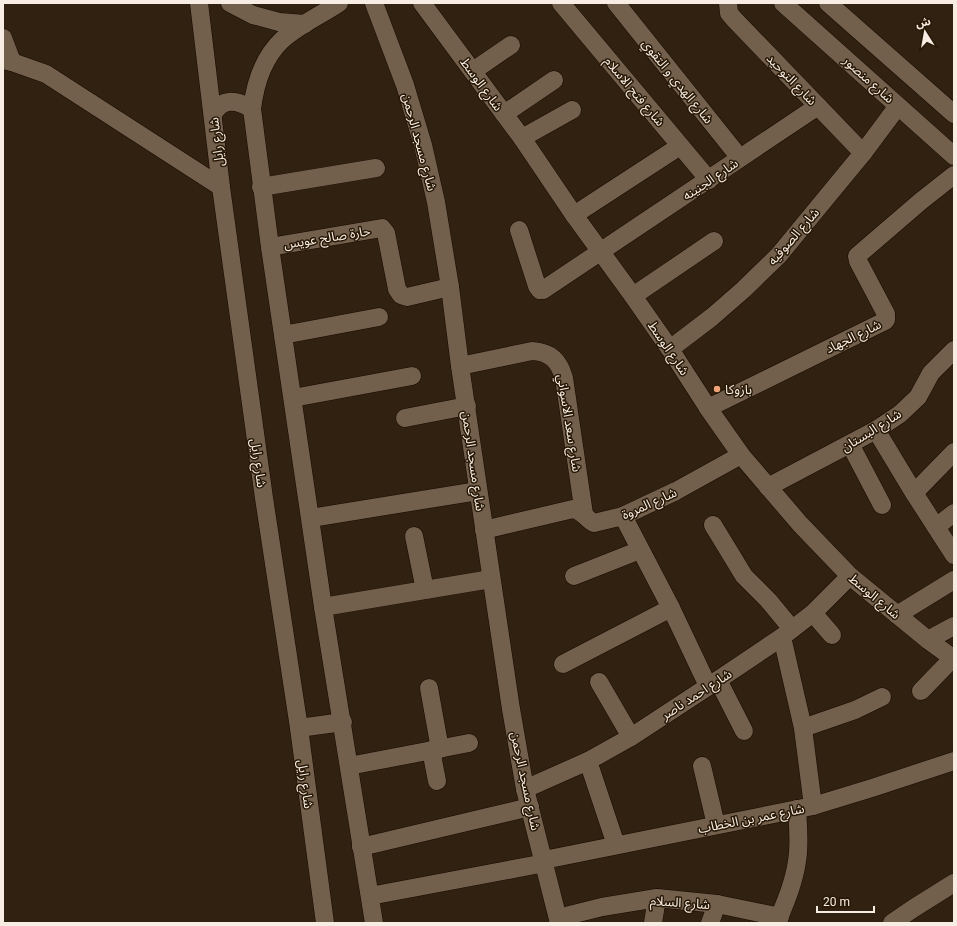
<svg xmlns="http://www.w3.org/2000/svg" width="957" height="926" viewBox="0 0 957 926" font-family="Roboto,'Noto Sans Arabic',sans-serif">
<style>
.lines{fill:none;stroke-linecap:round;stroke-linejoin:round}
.minor-casing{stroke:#180a00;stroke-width:19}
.minor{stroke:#72604d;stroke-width:18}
.poi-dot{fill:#efa377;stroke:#271806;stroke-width:1.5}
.labels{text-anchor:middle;stroke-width:3;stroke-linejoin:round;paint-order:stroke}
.street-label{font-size:13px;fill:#f8ede2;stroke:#271806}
.poi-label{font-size:13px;fill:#f8ede2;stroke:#271806;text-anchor:start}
</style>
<rect width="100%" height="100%" fill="#312110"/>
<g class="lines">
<g class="minor-casing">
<g id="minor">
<path d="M199,3L221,187L264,498L299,728L325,923"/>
<path d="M230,3L253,15L279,22L305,24"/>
<path d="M339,3C321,15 299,25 282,40C263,58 255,84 252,109L270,247L323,607L374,923"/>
<path d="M374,3L405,85L423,145L436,202L450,287L460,366L511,709L525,789L559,923"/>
<path d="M422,3L522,138L574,215L633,296L670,349L708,408L741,455L800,524L850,576L928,640L954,659"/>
<path d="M561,3L709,180"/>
<path d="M616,3L740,158"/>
<path d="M728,3L729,13L734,19L863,153"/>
<path d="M783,3L954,156"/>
<path d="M828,3L954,114"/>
<path d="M3,38L12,62"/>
<path d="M3,60L12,62L46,74L221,187"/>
<path d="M473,71L511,45"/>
<path d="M213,114C223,97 237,100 252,109"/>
<path d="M504,114L554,80"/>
<path d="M522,138L572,110"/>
<path d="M261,187L376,168"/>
<path d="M574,215L680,146"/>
<path d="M519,230L537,286L540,290H543L818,106"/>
<path d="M270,247L382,228L386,233L397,289L401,295L407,297L450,287"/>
<path d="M633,296L714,241"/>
<path d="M283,335L379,317"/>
<path d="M670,349L712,317L743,290L779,255L863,153L898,106"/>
<path d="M460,366L532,351C551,352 559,361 564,378L584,514"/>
<path d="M293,398L412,376"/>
<path d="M708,408L885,321L886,320V314L858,261L857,256L921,201L954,175"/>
<path d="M405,418L467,406"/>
<path d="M876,430L914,493L954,555"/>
<path d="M850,444L882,505"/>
<path d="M768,487L876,430L900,414L918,397L931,373L954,350"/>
<path d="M914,493L954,452"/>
<path d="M623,516L671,608L708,686"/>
<path d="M311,518L478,491"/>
<path d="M713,525L744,576L768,600L792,629"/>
<path d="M936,527L954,513"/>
<path d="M484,530L573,509C582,510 586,519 594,523L623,516L676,491L741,455"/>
<path d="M414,536L425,590"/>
<path d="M574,576L640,550"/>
<path d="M323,607L491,579"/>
<path d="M813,613L832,635"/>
<path d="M897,615L954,580"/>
<path d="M782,637L803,728L813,806"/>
<path d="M928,640L954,626"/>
<path d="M563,664L671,608"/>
<path d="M718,680L744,731"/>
<path d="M599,682L631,737"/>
<path d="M429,688L440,749"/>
<path d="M921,691L953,658"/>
<path d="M299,728L343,722"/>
<path d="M803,728L855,710L882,697"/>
<path d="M431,750L437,781"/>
<path d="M588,761L616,845"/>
<path d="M349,766L469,743"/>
<path d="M702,766L716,825"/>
<path d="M525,789L588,761L631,737L718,680L782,637L813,613L850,576"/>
<path d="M361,847L530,807"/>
<path d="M544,860L813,806L872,788L954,761"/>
<path d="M370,896L545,863"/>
<path d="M558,918L602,907L657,898L717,904L780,917"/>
<path d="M653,923L657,898"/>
<path d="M710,923L717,904"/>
<path d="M777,923C785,903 794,883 797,861C800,844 798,826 797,809"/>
<path d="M892,923L914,908L954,883"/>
</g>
</g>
<use href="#minor" class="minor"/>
</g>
<circle class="poi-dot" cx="717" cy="389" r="4"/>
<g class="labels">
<g class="street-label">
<text transform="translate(792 79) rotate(46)" y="5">شارع التوحيد</text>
<text transform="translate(869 79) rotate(42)" y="5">شارع منصور</text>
<text transform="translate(678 81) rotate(51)" y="5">شارع الهدي و التقوي</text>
<text transform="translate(482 84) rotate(54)" y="5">شارع الوسط</text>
<text transform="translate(635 91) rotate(50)" y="5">شارع فتح الاسلام</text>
<text transform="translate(216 142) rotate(-97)" y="5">شارع رايل</text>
<text transform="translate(420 142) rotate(75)" y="5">شارع مسجد الرحمن</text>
<text transform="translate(710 179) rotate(-34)" y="5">شارع الجنينه</text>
<text transform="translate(793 236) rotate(-49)" y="5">شارع الصوفيه</text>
<text transform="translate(327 237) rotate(-9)" y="5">حارة صالح عويس</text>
<text transform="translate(853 336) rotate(-26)" y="5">شارع الجهاد</text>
<text transform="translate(669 348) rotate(56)" y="5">شارع الوسط</text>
<text transform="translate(570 423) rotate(81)" y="5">شارع سعد الاسواني</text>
<text transform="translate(871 430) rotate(-32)" y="5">شارع البستان</text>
<text transform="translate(474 461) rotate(82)" y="5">شارع مسجد الرحمن</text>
<text transform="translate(259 463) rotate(82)" y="5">شارع رايل</text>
<text transform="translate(649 503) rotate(-24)" y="5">شارع المروة</text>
<text transform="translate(875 596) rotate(40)" y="5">شارع الوسط</text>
<text transform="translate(696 694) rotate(-33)" y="5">شارع احمد ناصر</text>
<text transform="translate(526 781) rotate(78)" y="5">شارع مسجد الرحمن</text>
<text transform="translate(306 784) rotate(82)" y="5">شارع رايل</text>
<text transform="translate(751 818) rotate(-11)" y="5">شارع عمر بن الخطاب</text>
<text transform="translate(680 902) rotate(4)" y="5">شارع السلام</text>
</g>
<g class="poi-label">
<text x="725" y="394">بازوكا</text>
</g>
</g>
<rect width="957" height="926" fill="none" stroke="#f8ede2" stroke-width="8"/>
<g transform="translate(925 32) rotate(349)" stroke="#271806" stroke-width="3" paint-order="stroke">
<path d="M0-3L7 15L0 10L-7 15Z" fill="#f8ede2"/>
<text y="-6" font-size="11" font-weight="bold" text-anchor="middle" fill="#f8ede2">ش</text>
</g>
<path d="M817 906v6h57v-6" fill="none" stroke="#f8ede2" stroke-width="2"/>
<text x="823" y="906" font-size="12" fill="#f8ede2" stroke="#271806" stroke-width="3" paint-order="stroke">20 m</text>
</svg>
